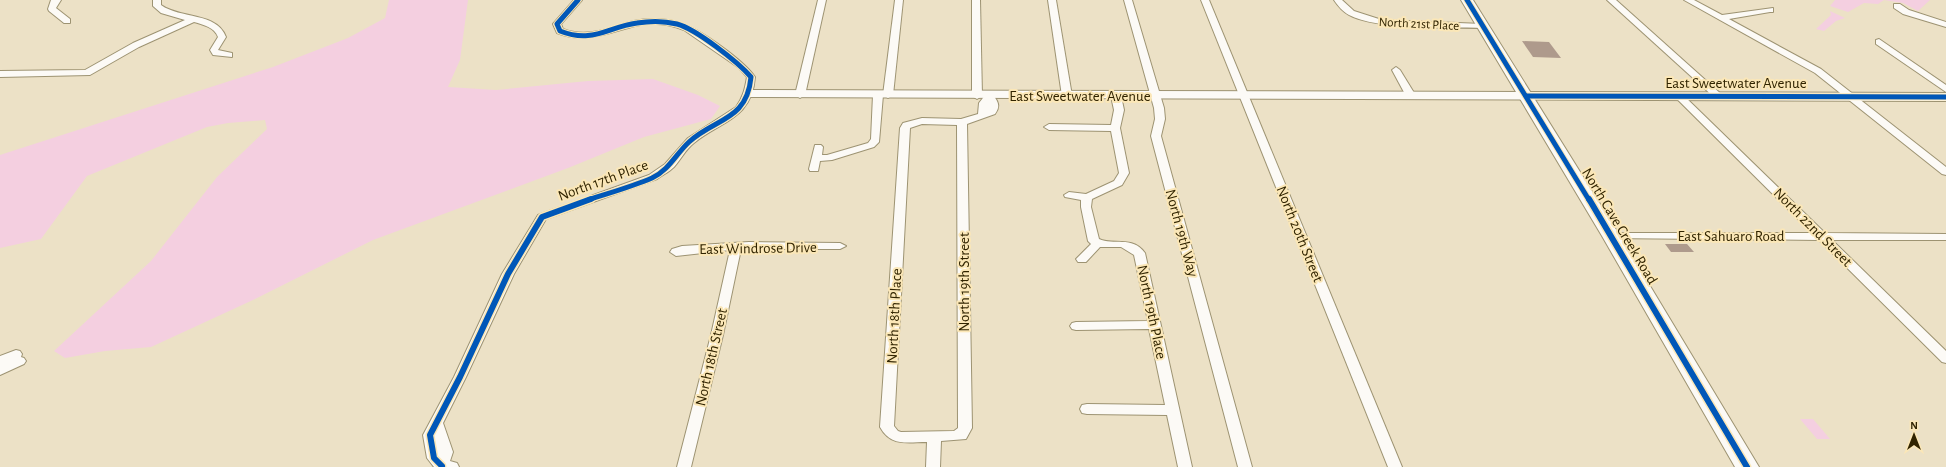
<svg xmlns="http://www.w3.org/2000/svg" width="1946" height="467" viewBox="0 0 1946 467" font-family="'Alegreya Sans',sans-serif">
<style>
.green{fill:#f4cfe0}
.building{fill:#ae9a8c}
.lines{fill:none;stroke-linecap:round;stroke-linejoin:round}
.street-casing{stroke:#9d9372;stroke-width:2}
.secondary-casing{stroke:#9d9372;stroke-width:2}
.primary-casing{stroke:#9d9372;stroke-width:2}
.street{fill:#fcfaf6;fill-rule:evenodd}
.secondary{fill:#fcfaf6;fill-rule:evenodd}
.primary{fill:#fcfaf6;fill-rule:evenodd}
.cycleway-far1-casing{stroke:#fbe7b7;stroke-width:7}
.cycleway-casing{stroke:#fbe7b7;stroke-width:9}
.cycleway-far1{stroke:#0057b8;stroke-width:5}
.cycleway{stroke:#0057b8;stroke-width:6}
.labels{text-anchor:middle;stroke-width:4;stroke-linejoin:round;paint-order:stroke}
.far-street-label{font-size:13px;fill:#312400;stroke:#fbe7b7}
.street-label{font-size:15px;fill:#312400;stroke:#fbe7b7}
</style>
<rect width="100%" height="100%" fill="#ece1c6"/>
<g class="green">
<path d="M389,0H468L460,60L448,87L496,90L588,81L653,79L698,95L720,106L711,119L644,137L568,168L373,240L253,300L151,347L105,351L65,358L54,351L151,261L217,177L267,129L265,120L228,123L207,127L87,176L41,239L0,248V155L273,67L348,38L385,18Z"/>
<path d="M1835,0H1930L1918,11L1903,3L1884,0L1878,4L1864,3L1848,12L1830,6Z"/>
<path d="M1830,11L1845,18L1836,21L1824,31L1816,29L1831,15Z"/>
<path d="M1800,419H1813L1830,439H1817Z"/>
</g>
<g class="building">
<path d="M1522,41L1549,42L1561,58L1533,57Z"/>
<path d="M1665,244H1687L1694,252H1671Z"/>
</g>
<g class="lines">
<g class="street-casing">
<g id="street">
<path d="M51,0H61L56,8L70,19V23H64L49,11L48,9Z"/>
<path d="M153,0H161V5C180,19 217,12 226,37L218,50L232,53V57L213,55L210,50L218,37C214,27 204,25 194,22L139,47L90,75L0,77V71L85,70L133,43L185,20L161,13L153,6Z"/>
<path d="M574,0H582L561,24L563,29C588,39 610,27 634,21C647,18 667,18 680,23C700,29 743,60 755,77C752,119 721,121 694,143C686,149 681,159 674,167C669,172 662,175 657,179L546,219L514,274L466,377L443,423L453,452L450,461L457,463L459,467H434L427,458L423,435L454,377L502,274L538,215L649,175L665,164L688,138L736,107C743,97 745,89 747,77L739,68L684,30C669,24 651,22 635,26C608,33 585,44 557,33L553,24Z"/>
<path d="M818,0H826L805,95L800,98L795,95Z"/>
<path d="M895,0H903L893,95L888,98L883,95Z"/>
<path d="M972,0H980L982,96L977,99L972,96Z"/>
<path d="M1048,0H1056L1072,96L1067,99L1062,96Z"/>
<path d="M1124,0H1132L1164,108L1165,119L1161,136L1252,467H1238L1151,136L1155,119L1154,108Z"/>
<path d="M1201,0H1209L1402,467H1388Z"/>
<path d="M1334,0H1342L1354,11L1382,20L1483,24L1487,26L1483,28C1450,27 1376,30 1349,15C1342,11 1338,6 1334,0Z"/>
<path d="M1607,0H1616L1721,94V98H1715Z"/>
<path d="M1684,0H1694L1722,15L1773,8V12H1770L1729,19L1821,69L1946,167V175L1942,174L1815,73Z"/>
<path d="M1894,4H1900L1909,10L1946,22V27L1903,14L1894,8Z"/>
<path d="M1879,39L1946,85V92L1876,44V40Z"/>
<path d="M1396,67L1400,70L1416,96L1414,98L1411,99L1406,96L1392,70Z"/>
<path d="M878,92L883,95L879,142L874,147L832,160L820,161L818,171H810L809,169L815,145H821L823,147L822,155H827L868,143L871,139L873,95Z"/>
<path d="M989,93L992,94C998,101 1001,106 995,114L967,124L972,428L966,439L941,441L940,467H926L927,442C907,442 891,447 880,427L900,128L903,123L922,118L961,119L978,114L979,103L986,94ZM922,124L957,125L958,428L954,431L901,432L898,431L894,426L910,128Z"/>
<path d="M1116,93L1121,96L1124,110L1120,128L1129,173L1122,185L1092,199L1091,207L1099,239C1113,246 1132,235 1145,253L1192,467H1178L1167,415L1087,414L1082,413L1080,409L1082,405L1087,404L1165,405L1149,329L1076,330L1072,329L1070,326L1072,323L1076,322L1148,321L1134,255L1121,247H1100L1086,262H1078L1076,259L1091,244L1088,241L1081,207V200L1065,197L1064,195L1069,192L1086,194L1114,181L1119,173L1111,131L1049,130L1044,127L1049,124L1111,125L1114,110L1111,96Z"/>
<path d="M1679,93L1682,94L1825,233L1946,234V240H1832L1946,351V363L1942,362L1819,240L1607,238L1605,236L1611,233H1812L1676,98L1674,96Z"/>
<path d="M749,242L840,243L846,246L840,249H741L723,335L691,467H677L711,335L730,250L676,256L670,252L672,249L682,246Z"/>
<path d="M16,350L20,351L22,354L21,357L24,358L26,361L24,364L0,375V356Z"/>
</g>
</g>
<g class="secondary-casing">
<path id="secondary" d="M750,90L1946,93V101L745,97L743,94L745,91Z"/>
</g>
<g class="primary-casing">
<path id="primary" d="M1461,0H1473L1620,236L1759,467H1735L1602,236Z"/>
</g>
<use href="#street" class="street"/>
<use href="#secondary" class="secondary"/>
<use href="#primary" class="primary"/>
<g class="cycleway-far1-casing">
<g id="cycleway-far1">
<path d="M578,0L557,24L560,31C593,44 607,27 637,23C649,21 665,21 677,24C696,29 738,62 751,77C747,121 715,118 689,142C676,154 669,170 652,178C631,187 609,193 588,200"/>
<path d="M1467,0L1589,200"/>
<path d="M1526,96L1946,97"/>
</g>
</g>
<g class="cycleway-casing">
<g id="cycleway">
<path d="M1589,199L1747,467"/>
<path d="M442,466L434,458L430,435L460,377L508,274L542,217L591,199"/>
</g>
</g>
<use href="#cycleway-far1" class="cycleway-far1"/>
<use href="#cycleway" class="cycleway"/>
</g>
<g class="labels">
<g class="far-street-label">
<text transform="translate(1419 23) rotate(3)" y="5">North 21st Place</text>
</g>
<g class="street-label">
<text x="1736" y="88">East Sweetwater Avenue</text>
<text x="1080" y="101">East Sweetwater Avenue</text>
<text transform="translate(603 180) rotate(-20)" y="5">North 17th Place</text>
<text transform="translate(1620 226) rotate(59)" y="5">North Cave Creek Road</text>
<text transform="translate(1813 227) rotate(45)" y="5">North 22nd Street</text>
<text transform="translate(1182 233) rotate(75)" y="5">North 19th Way</text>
<text transform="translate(1300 234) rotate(68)" y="5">North 20th Street</text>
<text x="1731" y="241">East Sahuaro Road</text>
<text transform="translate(758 248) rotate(-1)" y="5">East Windrose Drive</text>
<text transform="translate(964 282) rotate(-90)" y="5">North 19th Street</text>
<text transform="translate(1152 312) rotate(78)" y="5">North 19th Place</text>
<text transform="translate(894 316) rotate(-87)" y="5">North 18th Place</text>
<text transform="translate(711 357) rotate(-77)" y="5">North 18th Street</text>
</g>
</g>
<g transform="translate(1914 435)" stroke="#fbe7b7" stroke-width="3" paint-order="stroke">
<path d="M0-3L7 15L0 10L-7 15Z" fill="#312400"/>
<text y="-6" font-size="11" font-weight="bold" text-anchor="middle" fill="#312400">N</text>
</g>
</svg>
